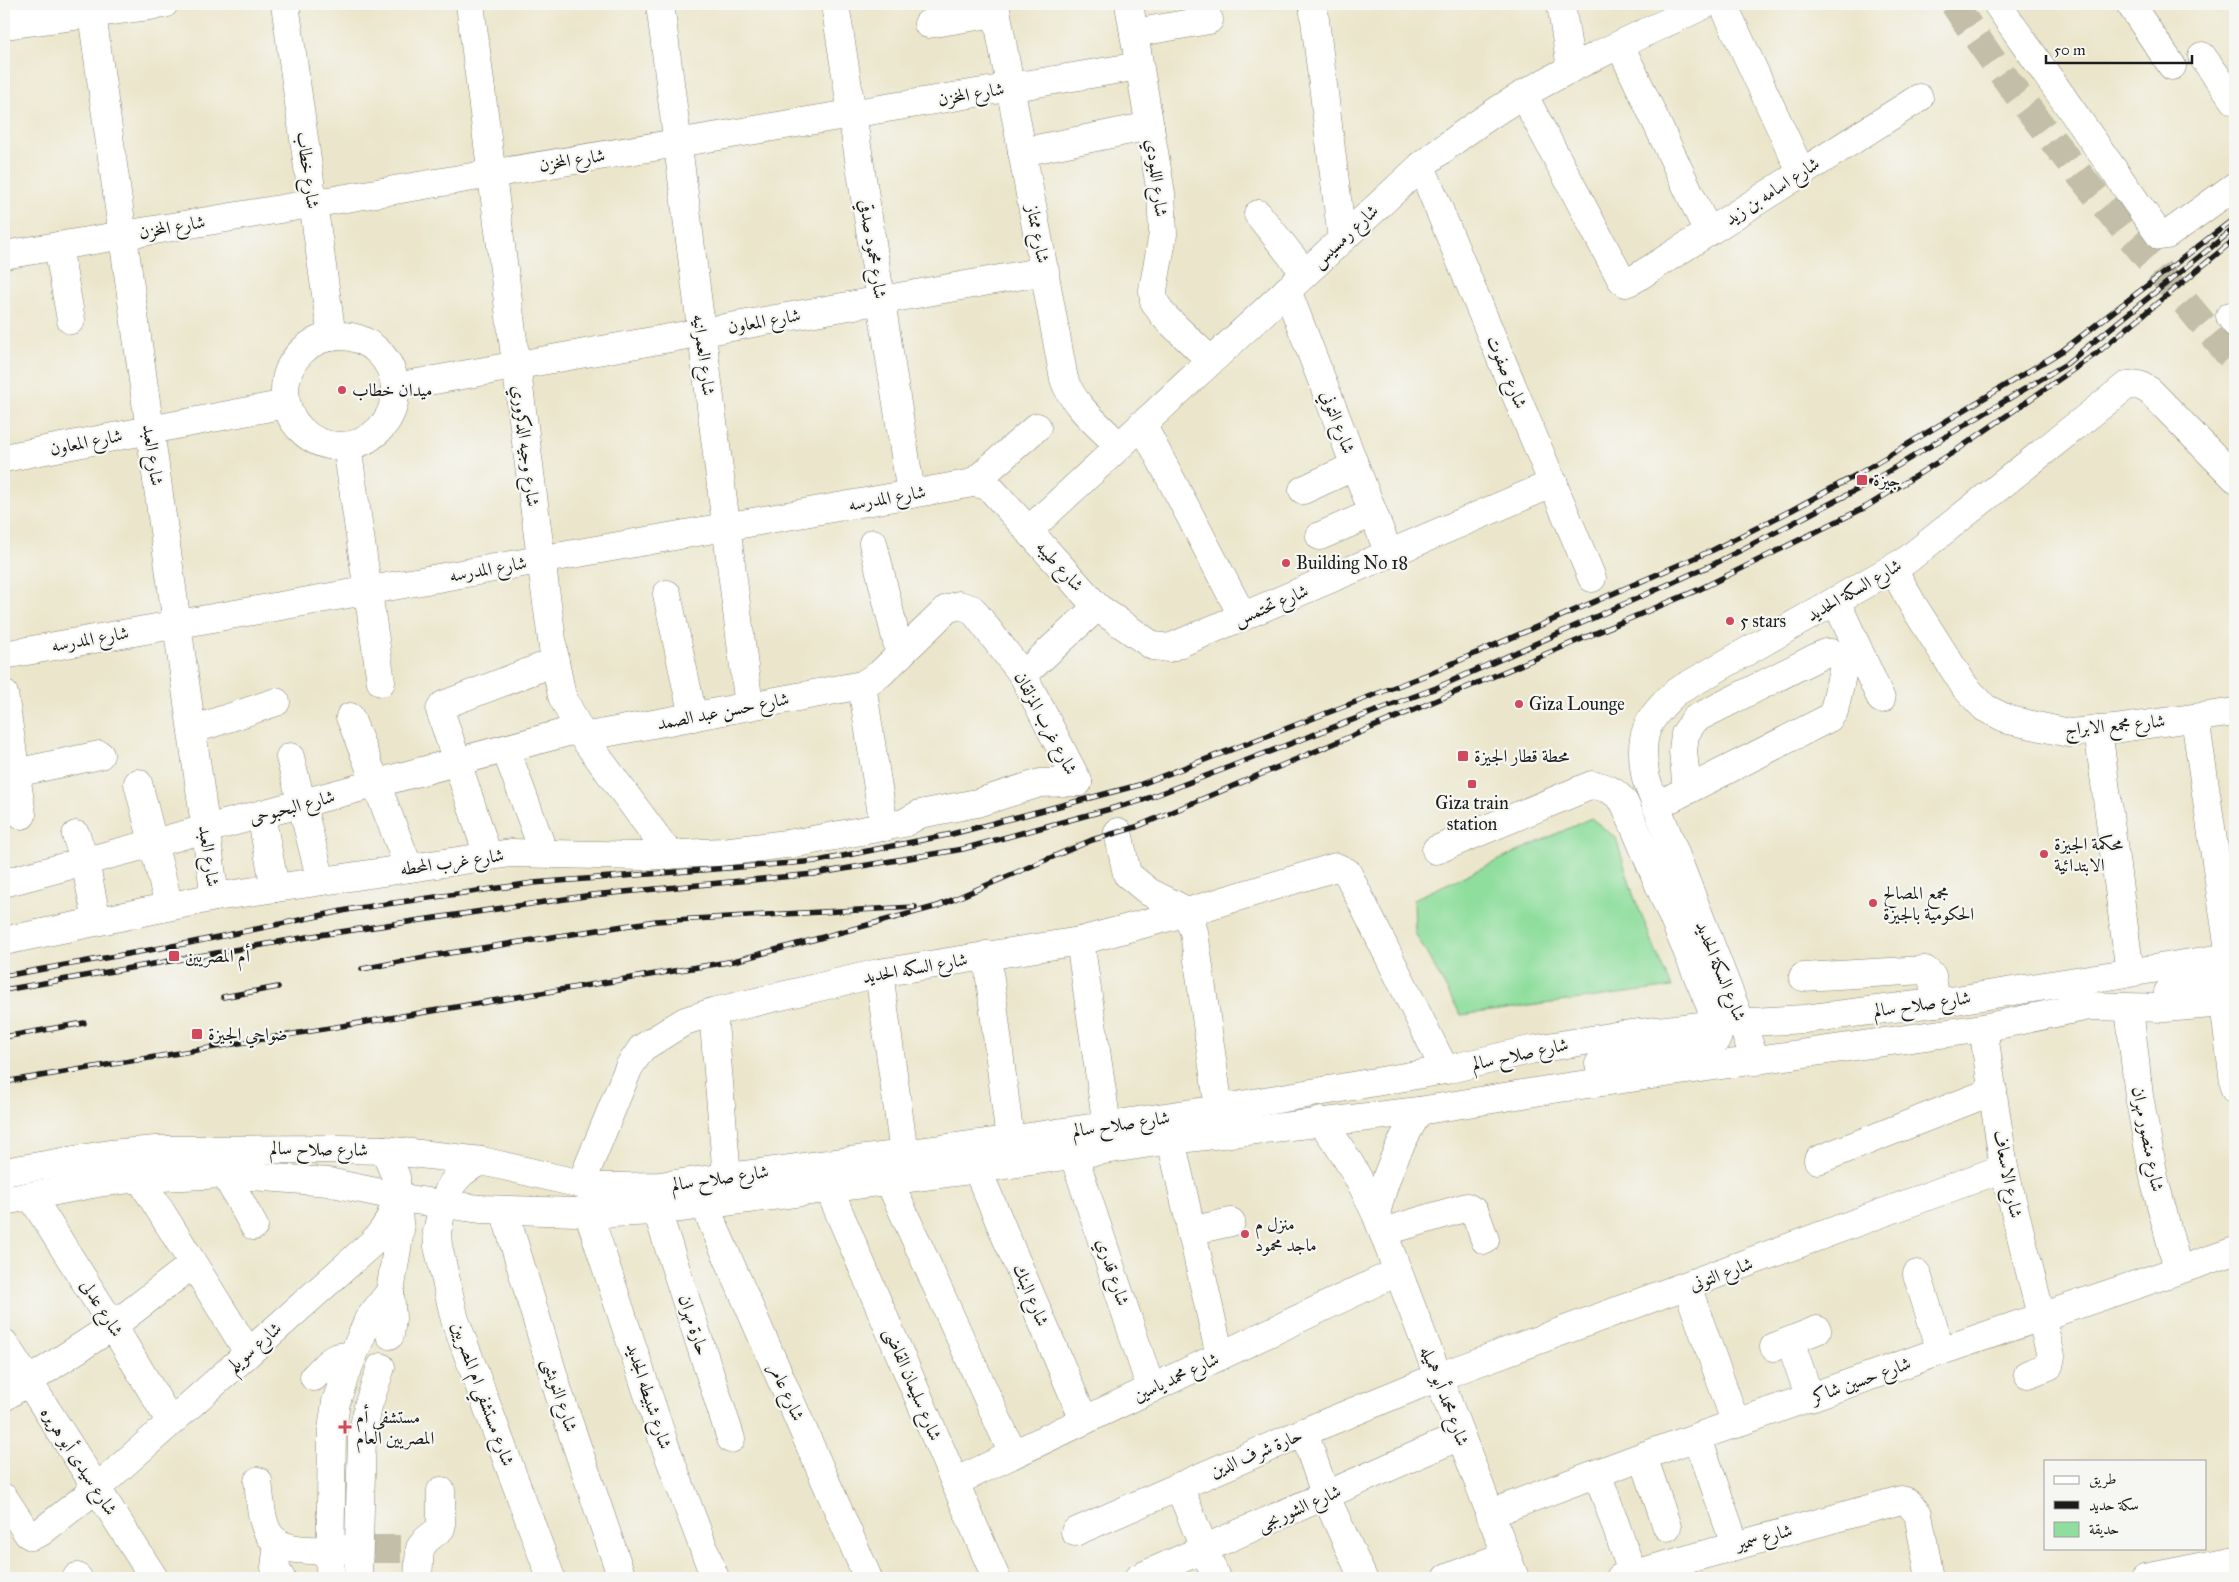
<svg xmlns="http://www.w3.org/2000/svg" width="2239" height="1582" viewBox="0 0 2239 1582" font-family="'IM FELL Great Primer',Amiri,serif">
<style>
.green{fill:#8fde9d;stroke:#567d5c}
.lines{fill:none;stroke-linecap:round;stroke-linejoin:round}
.minor-tunnel{stroke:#c2bea8;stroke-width:28;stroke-dasharray:28 14;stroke-linecap:butt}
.major-tunnel{stroke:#c2bea8;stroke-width:28;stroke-dasharray:28 14;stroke-linecap:butt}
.minor-casing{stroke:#848174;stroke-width:29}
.major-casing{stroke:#848174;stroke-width:29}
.highway-casing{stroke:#848174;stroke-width:29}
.minor{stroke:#fff;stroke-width:28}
.major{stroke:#fff;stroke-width:28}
.highway{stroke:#fff;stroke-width:28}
.rail-casing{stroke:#1c1c1c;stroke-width:5.5}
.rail{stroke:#f6f6f2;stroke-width:4;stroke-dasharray:11;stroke-linecap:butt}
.poi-dot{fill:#d1495b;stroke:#f6f6f2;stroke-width:2}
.labels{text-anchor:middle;stroke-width:4.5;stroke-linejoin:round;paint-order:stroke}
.street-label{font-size:18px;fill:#1c1c1c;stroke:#f6f6f2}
.poi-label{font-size:18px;fill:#1c1c1c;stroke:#f6f6f2;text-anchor:start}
</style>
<rect width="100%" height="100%" fill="#f6f6f2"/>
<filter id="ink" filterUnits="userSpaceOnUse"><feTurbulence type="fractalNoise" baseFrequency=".02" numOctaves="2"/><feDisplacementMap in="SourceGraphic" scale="10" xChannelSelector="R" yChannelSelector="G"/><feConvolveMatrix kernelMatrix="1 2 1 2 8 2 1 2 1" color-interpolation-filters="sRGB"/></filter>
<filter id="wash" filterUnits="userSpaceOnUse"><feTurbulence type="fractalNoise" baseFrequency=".0096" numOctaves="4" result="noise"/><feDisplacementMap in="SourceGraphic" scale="20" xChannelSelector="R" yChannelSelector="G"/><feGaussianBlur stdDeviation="1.12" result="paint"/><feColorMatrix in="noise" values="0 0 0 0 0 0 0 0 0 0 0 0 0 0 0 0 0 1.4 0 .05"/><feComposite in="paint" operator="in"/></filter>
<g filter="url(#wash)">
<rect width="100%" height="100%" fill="#ebe6cb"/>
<path class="green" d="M1591,818L1616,838L1633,894L1663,969L1672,987L1461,1015L1415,933L1414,899Z"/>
</g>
<g filter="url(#ink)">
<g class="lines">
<path class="minor-tunnel" d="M373,1549H407"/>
<path class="major-tunnel" d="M1954,4C2036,129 2139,247 2235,362"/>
<g class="minor-casing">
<g id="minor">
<path d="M285,4L332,337"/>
<path d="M470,4L541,559L555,662L562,696L583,737L670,855"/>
<path d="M660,4L749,706"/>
<path d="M835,4L911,494"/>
<path d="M995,4L1064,379C1073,406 1100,426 1119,446"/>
<path d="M1129,4L1161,193L1163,234L1153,290L1154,301L1163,315L1211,361"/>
<path d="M1313,4L1342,239"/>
<path d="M1561,4L1571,68"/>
<path d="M1723,4L1801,172"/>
<path d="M1997,4L2160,236L2167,235L2235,186"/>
<path d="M2130,4L2172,66"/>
<path d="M92,14L215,897"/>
<path d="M928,24L996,13"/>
<path d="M1134,33L1209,20"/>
<path d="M1620,45L1708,232"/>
<path d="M2202,56L2235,101"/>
<path d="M1523,94L1621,279L1626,283L1633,280L1919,98"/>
<path d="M1022,152L1150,126"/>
<path d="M1421,166L1592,578"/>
<path d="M1258,214L1305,273"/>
<path d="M58,246L71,320"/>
<path d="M4,255L1139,66"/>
<path d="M1287,290L1389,554"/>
<path d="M2230,316L2235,323"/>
<circle cx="340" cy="391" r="55"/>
<path d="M395,387L1045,271"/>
<path d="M1142,424L1243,617"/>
<path d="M347,446L381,682"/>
<path d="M4,458L286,404"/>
<path d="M973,483L1037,427"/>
<path d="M1303,490L1355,466"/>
<path d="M1028,531L1421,166C1454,140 1488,115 1524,94C1583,60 1645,33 1706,4"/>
<path d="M1320,536L1373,513"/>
<path d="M873,543L900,655"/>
<path d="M1893,569L1913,605L1965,687L1985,708L2009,720L2069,733L2114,729L2235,712"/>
<path d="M667,594L693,717"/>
<path d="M1836,601L1881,699"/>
<path d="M4,655L973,483L985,485L992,490L1097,607L1153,646L1169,648L1554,483"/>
<path d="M1023,675L1097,607"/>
<path d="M862,685L884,827"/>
<path d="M4,694L22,815"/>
<path d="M350,717L409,868"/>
<path d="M2195,718L2230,957"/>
<path d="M192,730L276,702"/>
<path d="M2098,730L2130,973"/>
<path d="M583,737L862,685L880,674L947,609L959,605L972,609L1023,675L1078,782"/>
<path d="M506,750L544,853"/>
<path d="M290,757L321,881"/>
<path d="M15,773L100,755"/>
<path d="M138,783L169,906"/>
<path d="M1656,806L1829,718L1834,711L1844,666L1842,660L1832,653H1825L1695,719L1685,734L1683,751L1687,790"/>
<path d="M261,815L275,888"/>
<path d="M1118,832L1127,874L1149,892L1179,907L1190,922L1194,932L1219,1109"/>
<path d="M76,835L85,862L97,921"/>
<path d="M1436,850L1592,785C1607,787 1615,791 1624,802L1718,1024"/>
<path d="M488,856L440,710L443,705L555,662"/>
<path d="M4,883L579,729"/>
<path d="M4,941L215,897L511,853L641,856L722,852L802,842L904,823L920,814L977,803L1040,783L1078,782"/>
<path d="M1080,941L1107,1126"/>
<path d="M987,955L1010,1140"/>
<path d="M879,973L904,1153"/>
<path d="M1803,977L1925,970L1932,976L1936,1003"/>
<path d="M2224,1004L2235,1090"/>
<path d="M2129,1008L2139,1096L2155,1183L2178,1269"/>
<path d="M713,1012L727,1177"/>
<path d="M1983,1028L2004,1168L2051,1356L2049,1366L2028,1374"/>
<path d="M1756,1061L1646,779C1638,735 1645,721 1676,692L1907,560L2126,386L2139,385L2150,391L2235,478"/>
<path d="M1321,1121C1343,1150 1361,1180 1376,1214L1515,1578"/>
<path d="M1171,1140L1220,1356"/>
<path d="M1074,1156L1151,1389"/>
<path d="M1818,1160L1993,1091"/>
<path d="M977,1169L1084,1420"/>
<path d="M225,1174L254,1226"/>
<path d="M140,1178L248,1352"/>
<path d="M889,1181L1013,1454"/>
<path d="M581,1184L629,1067L642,1048L685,1021L713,1012L879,973L1080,941L1184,913L1336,867L1347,872L1445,1070"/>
<path d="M829,1189L996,1578"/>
<path d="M31,1196L113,1326L170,1421"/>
<path d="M443,1205L437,1232L438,1246L455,1320L551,1578"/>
<path d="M705,1206L868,1578"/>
<path d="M504,1210L559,1394L622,1578"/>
<path d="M657,1211L731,1439"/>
<path d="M588,1212L665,1446L715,1578"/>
<path d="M1376,1214C1386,1173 1398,1146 1419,1111"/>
<path d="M1190,1231L1231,1222"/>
<path d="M1383,1232L1467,1207L1475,1212L1485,1240"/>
<path d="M1917,1274L1941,1351"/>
<path d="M1687,1286L1736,1424"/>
<path d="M390,1335L392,1318L390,1292L400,1230L397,1205"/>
<path d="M1790,1341L1810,1398"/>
<path d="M4,1343L154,1578"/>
<path d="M1774,1347L1817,1330"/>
<path d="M314,1377C327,1365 333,1352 352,1358"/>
<path d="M4,1397L113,1326L193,1264"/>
<path d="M1304,1432L1326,1497L1363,1578"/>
<path d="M1698,1438L1735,1545"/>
<path d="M1643,1456L1667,1527"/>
<path d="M1598,1475L1633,1575"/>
<path d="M258,1481C260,1496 260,1514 266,1528C277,1558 323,1549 348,1549"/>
<path d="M955,1482L1397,1272"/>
<path d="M1179,1486L1216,1578"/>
<path d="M4,1498L28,1534L32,1536L41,1532L97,1488L372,1243C386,1229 393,1216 396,1196"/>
<path d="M1489,1514L1643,1456L1941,1351L2235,1251"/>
<path d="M1075,1532L1304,1432L1438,1377L2004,1168"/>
<path d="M278,1543L275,1568L281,1578"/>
<path d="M77,1577L78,1578"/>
<path d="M330,1578L332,1430L336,1402L345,1375L368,1320L390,1292"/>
<path d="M358,1578L362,1437L368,1406L381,1367"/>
<path d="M418,1578L420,1548L426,1540L441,1528V1491"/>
<path d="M1138,1578L1460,1436"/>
<path d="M1447,1578L1506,1555"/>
<path d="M1620,1578L1901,1500L1908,1502L1918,1514L1930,1578"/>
<path d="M2145,1578L2235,1560"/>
</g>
</g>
<g class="major-casing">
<path id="major" d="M4,25L164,4"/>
</g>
<g class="highway-casing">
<g id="highway">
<path d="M4,12L30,4"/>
<path d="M2168,992L2235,982"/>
<path d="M1599,1064L1706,1047C1717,1042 1720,1037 1718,1024"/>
<path d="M384,1150L396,1177V1196"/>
<path d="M4,1172L110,1154L156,1150L340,1149L384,1150L482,1161L581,1184L601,1187L660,1186L1010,1140L1219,1109L1445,1070L1530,1050L1615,1036L1718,1024L1804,1019L1950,1001L2235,956"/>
<path d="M4,1201L103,1182L140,1178L225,1174L328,1182L414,1200L480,1209L611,1213L657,1211L977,1169L1171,1140L1419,1111L1553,1089L1983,1028L2089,1006L2165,1008L2235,1002"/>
<path d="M443,1205C449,1183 461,1170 482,1161"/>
</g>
</g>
<use href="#minor" class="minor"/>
<use href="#major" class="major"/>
<use href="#highway" class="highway"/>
<g class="rail-casing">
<g id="rail">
<path d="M362,969L430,956L656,921L915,907"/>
<path d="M4,976L189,943L352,909L533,883L818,861L952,834L1139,785L1426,675L1713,550L1792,510L1860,473L2062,351L2235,218"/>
<path d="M4,990L319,935L592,895L814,874L963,849L1143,800L1436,688L1716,563L1864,486L2066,364L2235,228"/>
<path d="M223,997L278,987"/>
<path d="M4,1037L84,1023"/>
<path d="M4,1082L734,961L938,906L1092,840L1136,827L1700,589L1866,507L1957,450L2097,353L2235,239"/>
</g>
</g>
<use href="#rail" class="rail"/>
</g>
</g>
<g class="poi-dot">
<circle cx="342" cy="390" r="5"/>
<rect x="1856" y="474" width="12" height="12" rx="2.5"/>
<circle cx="1286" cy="563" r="5"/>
<circle cx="1730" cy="621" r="5"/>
<circle cx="1519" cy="704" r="5"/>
<rect x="1457" y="750" width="12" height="12" rx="2.5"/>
<rect x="1467" y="779" width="10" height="10" rx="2.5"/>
<circle cx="2044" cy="854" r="5"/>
<circle cx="1873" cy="903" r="5"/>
<rect x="168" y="950" width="12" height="12" rx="2.5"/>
<rect x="191" y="1028" width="12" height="12" rx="2.5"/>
<circle cx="1245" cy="1234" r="5"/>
<path d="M342.5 1419.5h5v5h5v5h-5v5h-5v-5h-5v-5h5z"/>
</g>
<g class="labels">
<g class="street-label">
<text transform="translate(971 94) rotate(-10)" y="6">شارع المخزن</text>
<text transform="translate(572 160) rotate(-9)" y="6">شارع المخزن</text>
<text transform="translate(308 170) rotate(82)" y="6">شارع خطاب</text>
<text transform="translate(1157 178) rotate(83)" y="6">شارع اللبودي</text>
<text transform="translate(1772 191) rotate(-33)" y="6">شارع اسامه بن زيد</text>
<text transform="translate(172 227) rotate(-10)" y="6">شارع المخزن</text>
<text transform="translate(1038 234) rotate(79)" y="6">شارع ممتاز</text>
<text transform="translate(1345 236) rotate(-43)" y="6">شارع رمسيس</text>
<text transform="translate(873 249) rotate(81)" y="6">شارع محمود صدقي</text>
<text transform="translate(764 321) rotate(-10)" y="6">شارع المعاون</text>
<text transform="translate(704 355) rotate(83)" y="6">شارع العمرانيه</text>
<text transform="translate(1507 372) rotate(67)" y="6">شارع صفوت</text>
<text transform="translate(1338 422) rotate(69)" y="6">شارع التوني</text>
<text transform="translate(86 442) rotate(-11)" y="6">شارع المعاون</text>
<text transform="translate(526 446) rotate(83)" y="6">شارع وجيه الدكروري</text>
<text transform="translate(153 455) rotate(82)" y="6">شارع العبد</text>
<text transform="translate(887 498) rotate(-10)" y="6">شارع المدرسه</text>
<text transform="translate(1060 566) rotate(48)" y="6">شارع طيبه</text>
<text transform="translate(488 569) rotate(-10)" y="6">شارع المدرسه</text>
<text transform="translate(1854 590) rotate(-30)" y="6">شارع السكة الحديد</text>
<text transform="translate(1271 605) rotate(-23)" y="6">شارع تحتمس</text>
<text transform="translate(90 639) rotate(-10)" y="6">شارع المدرسه</text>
<text transform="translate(723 711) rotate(-11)" y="6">شارع حسن عبد الصمد</text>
<text transform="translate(1046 723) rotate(62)" y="6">شارع غرب المزلقان</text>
<text transform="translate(2115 725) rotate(-5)" y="6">شارع مجمع الابراج</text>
<text transform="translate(292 807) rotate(-15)" y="6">شارع البحبوحى</text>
<text transform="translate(209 856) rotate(82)" y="6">شارع العبد</text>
<text transform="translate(452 862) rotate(-8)" y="6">شارع غرب المحطه</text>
<text transform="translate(915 968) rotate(-10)" y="6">شارع السكه الحديد</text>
<text transform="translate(1721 971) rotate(68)" y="6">شارع السكة الحديد</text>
<text transform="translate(1922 1004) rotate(-8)" y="6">شارع صلاح سالم</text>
<text transform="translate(1520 1054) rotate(-12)" y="6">شارع صلاح سالم</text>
<text transform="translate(1121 1124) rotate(-8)" y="6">شارع صلاح سالم</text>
<text transform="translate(2148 1139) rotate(79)" y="6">شارع منصور مهران</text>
<text transform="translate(319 1149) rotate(1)" y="6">شارع صلاح سالم</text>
<text transform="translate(2008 1174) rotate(79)" y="6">شارع الاسعاف</text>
<text transform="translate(720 1178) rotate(-8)" y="6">شارع صلاح سالم</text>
<text transform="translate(1113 1272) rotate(72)" y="6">شارع قدري</text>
<text transform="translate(1721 1274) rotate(-20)" y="6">شارع التونى</text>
<text transform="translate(1031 1295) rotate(67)" y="6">شارع البنك</text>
<text transform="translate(102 1308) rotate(58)" y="6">شارع عدلى</text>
<text transform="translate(694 1325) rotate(72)" y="6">حارة مهران</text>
<text transform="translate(254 1347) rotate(-41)" y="6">شارع سويلم</text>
<text transform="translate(1176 1377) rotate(-25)" y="6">شارع محمد ياسين</text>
<text transform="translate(1861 1380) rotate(-20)" y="6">شارع حسين شاكر</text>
<text transform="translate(913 1384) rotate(67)" y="6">شارع سليمان القاضى</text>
<text transform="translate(787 1392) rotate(66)" y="6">شارع عامر</text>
<text transform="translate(483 1394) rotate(70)" y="6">شارع مستشفي ام المصريين</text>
<text transform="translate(560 1395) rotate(72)" y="6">شارع النويشى</text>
<text transform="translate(649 1396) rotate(72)" y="6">شارع شبيطه الجديد</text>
<text transform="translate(1445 1396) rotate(69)" y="6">شارع محمد أبو هميله</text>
<text transform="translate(1256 1453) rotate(-23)" y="6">حارة شرف الدين</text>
<text transform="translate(79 1461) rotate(57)" y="6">شارع سيدى أبو هريره</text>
<text transform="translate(1299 1508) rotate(-24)" y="6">شارع الشوربجى</text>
<text transform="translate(1764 1537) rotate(-15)" y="6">شارع سمير</text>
</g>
<g class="poi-label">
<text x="352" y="396">ميدان خطاب</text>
<text x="1873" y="486">جيزة</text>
<text x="1296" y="569">Building No 18</text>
<text x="1740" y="627">5 stars</text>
<text x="1529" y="710">Giza Lounge</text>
<text x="1474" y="762">محطة قطار الجيزة</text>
<text x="1472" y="809" text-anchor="middle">Giza train<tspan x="1472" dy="21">station</tspan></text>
<text x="2054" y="850">محكمة الجيزة<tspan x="2054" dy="21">الابتدائية</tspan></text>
<text x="1883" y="899">مجمع المصالح<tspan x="1883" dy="21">الحكومية بالجيزة</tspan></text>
<text x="185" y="962">أم المصريين</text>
<text x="208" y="1040">ضواحي الجيزة</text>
<text x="1255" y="1230">منزل م<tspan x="1255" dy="21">ماجد محمود</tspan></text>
<text x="356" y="1423">مستشفى أم<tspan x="356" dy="21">المصريين العام</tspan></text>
</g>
</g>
<rect width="2239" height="1582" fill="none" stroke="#f6f6f2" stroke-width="20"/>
<rect x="2044" y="1460" width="162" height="90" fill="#f6f6f2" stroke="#9f9f9c"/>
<rect x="2054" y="1476" width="25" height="8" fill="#ffffff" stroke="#9f9f9c"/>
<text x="2089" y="1484" font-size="15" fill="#1c1c1c">طريق</text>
<rect x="2054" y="1501" width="25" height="8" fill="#1c1c1c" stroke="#9f9f9c"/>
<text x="2089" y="1510" font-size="15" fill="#1c1c1c">سكة حديد</text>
<rect x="2054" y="1522" width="25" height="15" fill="#8fde9d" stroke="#9f9f9c"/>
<text x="2089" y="1534" font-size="15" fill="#1c1c1c">حديقة</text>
<path d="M2046 55v8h146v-8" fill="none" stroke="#1c1c1c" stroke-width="2.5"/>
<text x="2054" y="55" font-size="15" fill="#1c1c1c" stroke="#f6f6f2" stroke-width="4" paint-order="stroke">50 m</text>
</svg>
